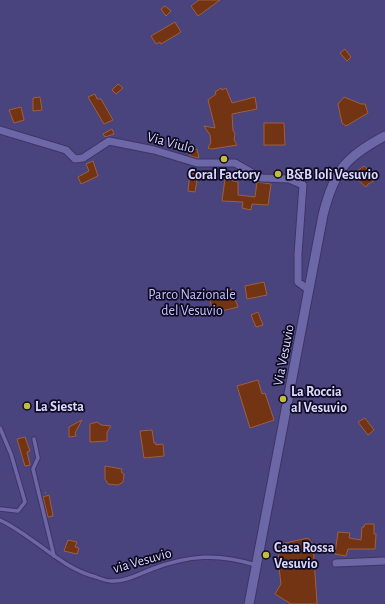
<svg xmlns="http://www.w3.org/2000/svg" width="385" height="604" viewBox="0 0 385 604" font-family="'Alegreya Sans',sans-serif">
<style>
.green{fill:#49447d}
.building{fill:#723412;stroke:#a05e3e}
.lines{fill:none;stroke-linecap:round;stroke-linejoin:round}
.service-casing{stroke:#403465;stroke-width:5.5}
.minor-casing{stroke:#403465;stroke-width:9}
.tertiary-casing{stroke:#403465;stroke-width:11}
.path{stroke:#706a99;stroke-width:1.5;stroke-dasharray:1 3;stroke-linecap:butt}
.service{stroke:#6c67a7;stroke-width:3.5}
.minor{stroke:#6c67a7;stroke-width:7}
.tertiary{stroke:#6c67a7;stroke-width:9}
.poi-dot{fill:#c4bc3e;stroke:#0d0a22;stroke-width:1.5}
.labels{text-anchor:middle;stroke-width:3.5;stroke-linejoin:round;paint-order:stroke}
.street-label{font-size:14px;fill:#dbdafe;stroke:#0d0a22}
.poi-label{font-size:14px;font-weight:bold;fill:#dbdafe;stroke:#0d0a22;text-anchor:start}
.park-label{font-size:14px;fill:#c4c2fc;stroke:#0d0a22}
</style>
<rect width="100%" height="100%" fill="#231951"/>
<rect class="green" x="0" y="0" width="385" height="604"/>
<g class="building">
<path d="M199,0H220L198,16L191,6Z"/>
<path d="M165,6L171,11L166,16L161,9Z"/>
<path d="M175,22L181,32L161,44L160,42L156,44L151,36Z"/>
<path d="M345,49L351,57L347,61L340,53Z"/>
<path d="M118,84L123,88L116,94L112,90Z"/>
<path d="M221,88L222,90L226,88L232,103L255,97L257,109L232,114L233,131L235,133L234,140L237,145L212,149L208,148L211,142L210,135L204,126L215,128L208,100L216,94L215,92Z"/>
<path d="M95,94L97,99H101L113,120L104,124L88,97Z"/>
<path d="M40,97L42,110L33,111V98Z"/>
<path d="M344,97L361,104H365L368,113L346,126L342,123L338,104Z"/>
<path d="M21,107L24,120L14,123L9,110Z"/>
<path d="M264,123H284L285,145H264Z"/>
<path d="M112,129L114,134L105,137L103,134Z"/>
<path d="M197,149L199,158L190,156L189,151Z"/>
<path d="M93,161L98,176L81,184L78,177L89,171L86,164Z"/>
<path d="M364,166L374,176V181L368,184L366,187L356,178V172Z"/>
<path d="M190,173L198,174L195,192L188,191Z"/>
<path d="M225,179L238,182V195L255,197L257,182L271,184L268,205L252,204L251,210L242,208L243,202L222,201Z"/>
<path d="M264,282L267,295L247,299L245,286Z"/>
<path d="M231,289L238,307L213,313L210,300L216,298V296Z"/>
<path d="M258,312L263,325L256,327L251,315Z"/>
<path d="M258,380L262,394L265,393L274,420L250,428L237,386Z"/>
<path d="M365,418L374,430L368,435L358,422Z"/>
<path d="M82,420L75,433L76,436L69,437V427Z"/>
<path d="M97,422L101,425L111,426L107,432V441L90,442V424Z"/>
<path d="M152,430L154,443H156V445L163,444L164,456L144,458L140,431Z"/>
<path d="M25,437L30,451L27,452L30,465L25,466L17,439Z"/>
<path d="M105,466L122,469L121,472L124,474L123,482L118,485L108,484L105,479Z"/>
<path d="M49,495L53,516L48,517L43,497Z"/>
<path d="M365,524H374V534H376L375,549H348L346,556L335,554L338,532L350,533L349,538L361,540L362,527H364Z"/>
<path d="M308,538L313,544L317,604H291L275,594L281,584L278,559L281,544Z"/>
<path d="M68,540L77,542L75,547L79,548L77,554L64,551Z"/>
</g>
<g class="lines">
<g class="service-casing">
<g id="service">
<path d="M0,428L11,454L25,502L18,511L0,509"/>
<path d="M34,439L38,458L33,469L54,556"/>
<path d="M0,520C34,536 59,567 96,577C101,579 106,581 111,581C125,582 139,574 152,569C189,555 218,553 256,565"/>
</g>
</g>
<g class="minor-casing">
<g id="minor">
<path d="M0,130L66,150L75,159L83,158L109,141L154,150L197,163H235L261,178L289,179L303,185L298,254V282L309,290"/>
<path d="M336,563L385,561"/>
</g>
</g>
<g class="tertiary-casing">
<path id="tertiary" d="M249,604L323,215C334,171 345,157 385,136"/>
</g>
<path class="path" d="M45,493L47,492"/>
<use href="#service" class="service"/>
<use href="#minor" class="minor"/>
<use href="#tertiary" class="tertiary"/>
</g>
<g class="poi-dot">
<circle cx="224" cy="159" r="4"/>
<circle cx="278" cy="174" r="4"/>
<circle cx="283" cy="399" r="4"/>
<circle cx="27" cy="406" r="4"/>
<circle cx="266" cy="555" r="4"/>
</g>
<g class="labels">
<g class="street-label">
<text transform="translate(171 142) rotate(15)" y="5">Via Viulo</text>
<text transform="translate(283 355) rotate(-79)" y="5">Via Vesuvio</text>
<text transform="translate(142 560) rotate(-16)" y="5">via Vesuvio</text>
</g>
<g class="poi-label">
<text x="224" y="179" text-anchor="middle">Coral Factory</text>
<text x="286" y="179">B&amp;B Iolì Vesuvio</text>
<text x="291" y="396">La Roccia<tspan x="291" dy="16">al Vesuvio</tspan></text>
<text x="35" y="411">La Siesta</text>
<text x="274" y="552">Casa Rossa<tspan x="274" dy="16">Vesuvio</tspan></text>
</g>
<g class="park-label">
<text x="192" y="299">Parco Nazionale<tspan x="192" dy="16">del Vesuvio</tspan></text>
</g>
</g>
</svg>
